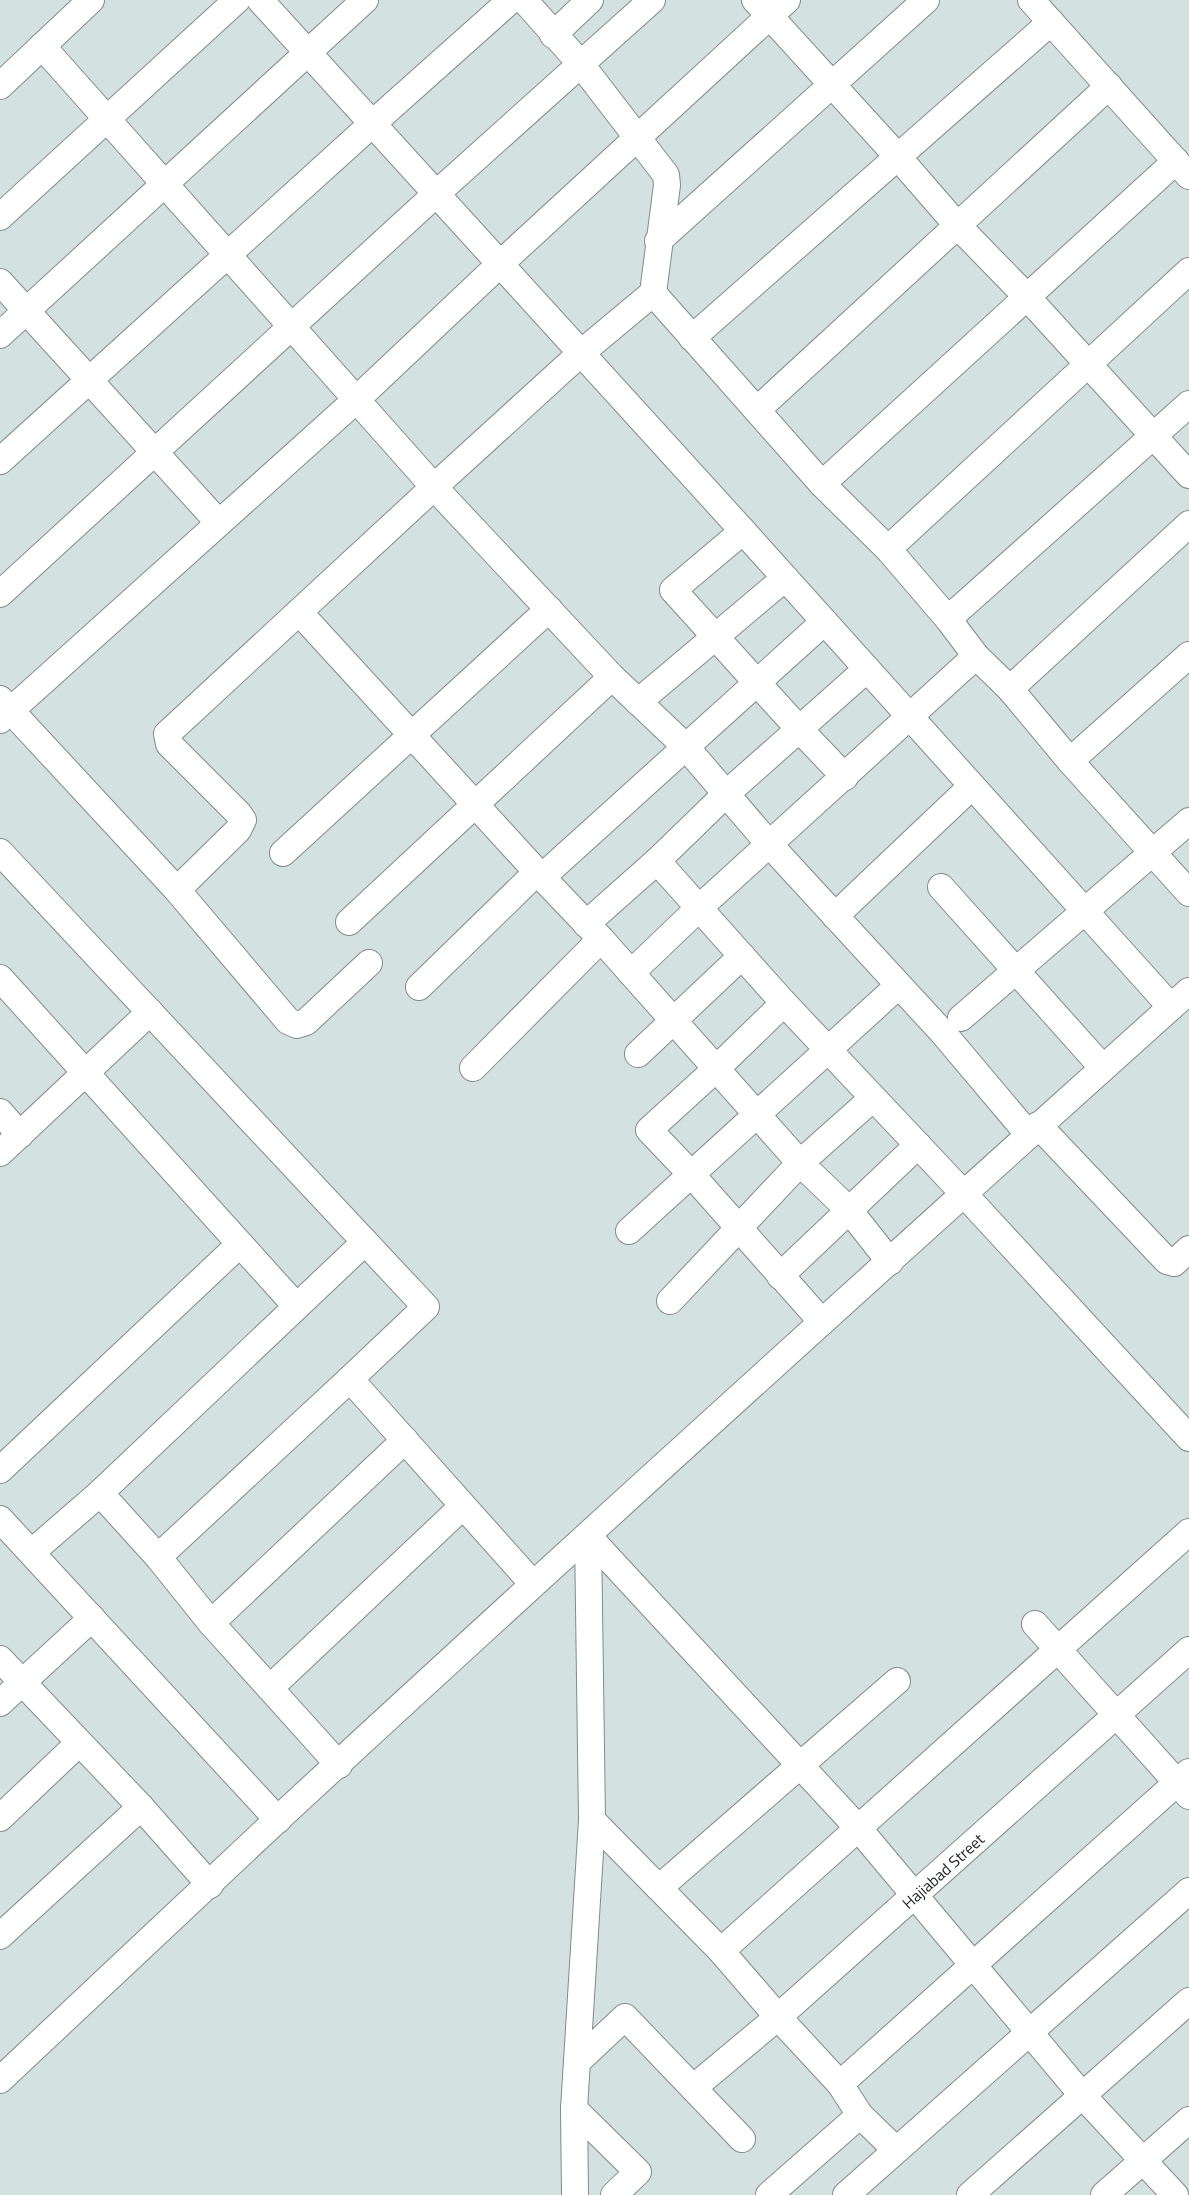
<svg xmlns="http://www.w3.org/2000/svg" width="1189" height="2195" viewBox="0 0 1189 2195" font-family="'Titillium Web',sans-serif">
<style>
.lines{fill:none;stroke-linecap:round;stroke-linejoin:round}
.minor-casing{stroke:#7e8c8b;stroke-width:28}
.minor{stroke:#fff;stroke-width:26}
.labels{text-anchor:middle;stroke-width:4.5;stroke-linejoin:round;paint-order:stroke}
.street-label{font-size:16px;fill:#202525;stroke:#fff}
</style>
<rect width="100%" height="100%" fill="#d3e2e1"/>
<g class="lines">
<g class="minor-casing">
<g id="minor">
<path d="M260,0L743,531L1171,1007"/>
<path d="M755,0L898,157L957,225L1027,297L1189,475"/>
<path d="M1031,0L1189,176"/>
<path d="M553,35L590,0"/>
<path d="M42,46L434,487L612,677L686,747L769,844L943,1033L1029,1135"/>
<path d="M0,86L91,0"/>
<path d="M0,217L237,0"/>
<path d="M658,241L926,0"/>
<path d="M0,282L219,523"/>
<path d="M653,293L822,484L888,549L948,619L976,656L1010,689L1070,761L1189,893"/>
<path d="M0,335L365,0"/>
<path d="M692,338L1051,22"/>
<path d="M757,410L1109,86"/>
<path d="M0,461L372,124L511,0"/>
<path d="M822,484L1176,161"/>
<path d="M743,531L673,590L800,730L845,777"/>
<path d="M888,549L1189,271"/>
<path d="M0,594L436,194L652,0"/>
<path d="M299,612L537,872L601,939L800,1163L849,1210L890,1262"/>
<path d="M948,619L1189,404"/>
<path d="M1010,689L1189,524"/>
<path d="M0,699L177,890L238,830L243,820L239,814L169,744L167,734L434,487L581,353L653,293L667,185L666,175L580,63L524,0"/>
<path d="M638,702L785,578"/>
<path d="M0,720L356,400L500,264L787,0"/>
<path d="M1070,761L1189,655"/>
<path d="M0,852L426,1307L350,1379L533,1584"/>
<path d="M283,853L549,609"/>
<path d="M657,861L784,1003L964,1194L1189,1438"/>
<path d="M542,877L824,622"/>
<path d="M941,887L1103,1068"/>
<path d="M177,890L288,1021L297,1025L306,1022L369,963"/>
<path d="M835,916L972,786"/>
<path d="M349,922L612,677"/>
<path d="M586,924L657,861L726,794L867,669"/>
<path d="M631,973L699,908L976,656"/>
<path d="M0,978L296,1306"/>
<path d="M419,987L537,872"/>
<path d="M784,1003L717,1068L649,1130L691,1174L822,1322"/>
<path d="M961,1018L1189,821"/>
<path d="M638,1054L742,956"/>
<path d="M473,1068L601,939"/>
<path d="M0,1112L20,1135"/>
<path d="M1038,1125L1167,1261L1174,1263L1189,1249"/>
<path d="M0,1153L150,1012"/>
<path d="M629,1231L898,986"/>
<path d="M780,1276L918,1145"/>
<path d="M670,1301L800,1163L873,1098"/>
<path d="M0,1470L240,1244"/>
<path d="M100,1493L158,1557L211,1623L339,1765"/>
<path d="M0,1519L278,1820"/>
<path d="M588,1536L859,1829L1082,2095L1175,2195"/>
<path d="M32,1552L100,1493L365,1242"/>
<path d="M158,1557L350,1379"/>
<path d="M211,1623L405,1440"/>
<path d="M1035,1624L1189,1796"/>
<path d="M0,1659L141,1807L210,1885"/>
<path d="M270,1688L463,1506"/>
<path d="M0,1703L92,1618"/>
<path d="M0,1818L79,1743"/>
<path d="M592,1820L721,1951L778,2017L840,2084"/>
<path d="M659,1888L897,1681"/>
<path d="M0,1936L141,1807"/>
<path d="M721,1951L1189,1532"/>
<path d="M577,2062L625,2017L742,2139"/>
<path d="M0,2080C93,1993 185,1906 278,1819C579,1541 884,1265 1189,991"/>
<path d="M693,2088L778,2017L1189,1650"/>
<path d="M574,2109L638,2172L614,2195"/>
<path d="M860,2115L896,2150"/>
<path d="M575,2195L574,2109L592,1820L588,1536"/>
<path d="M769,2195L860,2115L840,2084L1189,1772"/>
<path d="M846,2195L1189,1891"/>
<path d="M970,2195L1189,2001"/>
<path d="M1104,2195L1189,2120"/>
</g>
</g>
<use href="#minor" class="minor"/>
</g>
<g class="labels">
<g class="street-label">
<text transform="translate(943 1871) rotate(-42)" y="6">Hajiabad Street</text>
</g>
</g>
</svg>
